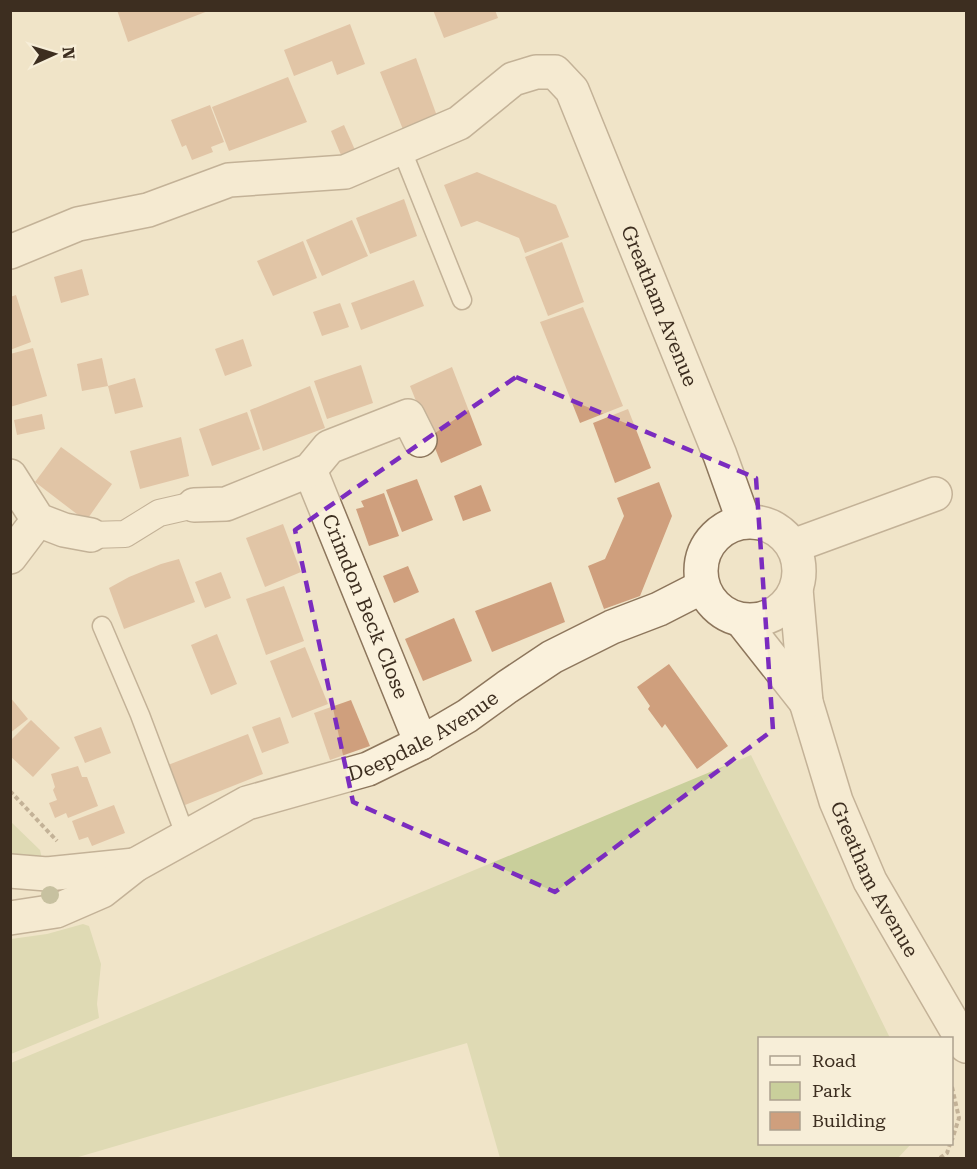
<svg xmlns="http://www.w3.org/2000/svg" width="977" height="1169" viewBox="0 0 977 1169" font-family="'Roboto Serif',serif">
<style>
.green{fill:#c9cf9b}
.building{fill:#cf9f7d}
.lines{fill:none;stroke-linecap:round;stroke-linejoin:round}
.service-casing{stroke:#8d765c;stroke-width:21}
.pedestrian-casing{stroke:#8d765c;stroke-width:28}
.minor-casing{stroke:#8d765c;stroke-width:36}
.path{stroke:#8d765c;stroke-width:4;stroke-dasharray:4.5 3;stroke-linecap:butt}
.service{stroke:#faf1dc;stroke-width:18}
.pedestrian{stroke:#faf1dc;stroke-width:26}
.minor{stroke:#faf1dc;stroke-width:33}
.tree{fill:#96986f}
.marked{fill:none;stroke:#7b2cbf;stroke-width:4.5;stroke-dasharray:12 8;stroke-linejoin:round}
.labels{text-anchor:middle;stroke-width:5;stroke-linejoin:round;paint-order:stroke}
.street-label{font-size:20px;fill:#3d2e20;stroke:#f7eed8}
</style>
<rect width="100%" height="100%" fill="#f0e4c8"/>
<g class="green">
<path d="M751,755L890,1038H760V1144H911L898,1158H500L467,1043L75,1158H11V1063Z"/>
<path d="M10,821L40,850L42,859L11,854Z"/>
<path d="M83,924L89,926L101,964L97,1004L99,1018L11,1054V939L47,934Z"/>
</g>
<g class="building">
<path d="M117,10H208V11L128,42Z"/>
<path d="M433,10H495L498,18L444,38Z"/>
<path d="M350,24L365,64L337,75L332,61L294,76L284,50Z"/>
<path d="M416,58L438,119L404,132L380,72Z"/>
<path d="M288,77L307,122L229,151L212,107Z"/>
<path d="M210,105L224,142L211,147L213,152L192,160L186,145L182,147L171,120Z"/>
<path d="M344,125L355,150L341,155L331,131Z"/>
<path d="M477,172L556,205L569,237L525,253L519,238L477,221L461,227L444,185Z"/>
<path d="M404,199L417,236L370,254L356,218Z"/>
<path d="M352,220L368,256L322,276L306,240Z"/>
<path d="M303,241L317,278L273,296L257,261Z"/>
<path d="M562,242L584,302L548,316L525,257Z"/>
<path d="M82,269L89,295L61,303L54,277Z"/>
<path d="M414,280L424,306L361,330L351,303Z"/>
<path d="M16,295L31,342L10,350V297Z"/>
<path d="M340,303L349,327L322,336L313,312Z"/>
<path d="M583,307L623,406L580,423L540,322Z"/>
<path d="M243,339L252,366L225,376L215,349Z"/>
<path d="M33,348L47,396L10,407V354Z"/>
<path d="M102,358L108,386L82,391L77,364Z"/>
<path d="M361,365L373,403L327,419L314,381Z"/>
<path d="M452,367L482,445L441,463L410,386Z"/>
<path d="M135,378L143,407L115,414L108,386Z"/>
<path d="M310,386L325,428L263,451L250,410Z"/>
<path d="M628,409L651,468L615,483L593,423Z"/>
<path d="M247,412L260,449L212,466L199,429Z"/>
<path d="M42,414L45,429L17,435L14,420Z"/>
<path d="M181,437L189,476L140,489L130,451Z"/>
<path d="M61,447L112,484L86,521L35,482Z"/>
<path d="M417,479L433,520L402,532L386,490Z"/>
<path d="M659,482L672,516L640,596L604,609L588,566L605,559L624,516L617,498Z"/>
<path d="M481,485L491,511L463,521L454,496Z"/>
<path d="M384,493L399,536L369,546L356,509L364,507L361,501Z"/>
<path d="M283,524L301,572L265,587L246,538Z"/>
<path d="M179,559L195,602L124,629L109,588L129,577L161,564Z"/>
<path d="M408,566L419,592L394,603L383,576Z"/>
<path d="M221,572L231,598L205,608L195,582Z"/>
<path d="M551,582L565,622L492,652L475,611Z"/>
<path d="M284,586L304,641L266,655L246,599Z"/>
<path d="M454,618L472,661L423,681L405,639Z"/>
<path d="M217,634L237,684L211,695L191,645Z"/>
<path d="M305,647L328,704L292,718L270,661Z"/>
<path d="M669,664L728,746L697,769L665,724L662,728L648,709L650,706L637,687Z"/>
<path d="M10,697L28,719L10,733Z"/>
<path d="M351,700L370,746L330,760L314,713Z"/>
<path d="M280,717L289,743L262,753L252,727Z"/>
<path d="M31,720L60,748L33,777L10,756V741Z"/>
<path d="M101,727L111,753L85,763L74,737Z"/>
<path d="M248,734L263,774L185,805L168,765Z"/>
<path d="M78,766L82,777H87L98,806L68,818L66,813L55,818L49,803L57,800L53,790L55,787L51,774Z"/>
<path d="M114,805L125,833L92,846L88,837L79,840L72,821Z"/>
</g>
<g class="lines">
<g class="service-casing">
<g id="service">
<path d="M401,148L462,300"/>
<path d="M102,626L140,715L186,837"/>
</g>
</g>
<g class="pedestrian-casing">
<path id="pedestrian" d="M91,535L125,534L159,513L194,505"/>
</g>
<g class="minor-casing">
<g id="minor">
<path id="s1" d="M10,252L78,224L148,210L229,180L345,172L459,123L513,79L536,72H555L572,90L720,455L744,522"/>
<path id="s2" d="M310,470L421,743"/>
<path d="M10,476L38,520L64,530L91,535"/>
<path d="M194,505L226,504L310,470L329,447L408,416L420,440"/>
<circle cx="750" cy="571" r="49"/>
<path d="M793,546L935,494"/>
<path d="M10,557L38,520"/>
<path id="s3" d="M796,589L806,702L836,801L870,881L966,1046"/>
<path d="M742,621L806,702"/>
<path d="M10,871L47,874L135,865"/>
<path id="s4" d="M10,918L56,911L102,891L135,865L247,803L368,769L421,743L467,716L507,687L552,657L612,627L659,609L702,587"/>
</g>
</g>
<g class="path">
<path d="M10,791L57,841"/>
<path d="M952,1087L959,1118L952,1140"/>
<path d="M940,1158L947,1153L950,1144"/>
</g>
<use href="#service" class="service"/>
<use href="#pedestrian" class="pedestrian"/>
<use href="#minor" class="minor"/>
</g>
<circle class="tree" cx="50" cy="895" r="9"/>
<path d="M0 0H977V1169H0ZM516,377L756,478L773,730L555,892L353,802L295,530Z" fill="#f0e4c8" fill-opacity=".55" fill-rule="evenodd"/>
<path class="marked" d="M516,377L756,478L773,730L555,892L353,802L295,530Z"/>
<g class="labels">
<g class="street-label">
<text dy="7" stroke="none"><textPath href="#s1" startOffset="842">Greatham Avenue</textPath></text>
<text dy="7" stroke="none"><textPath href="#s2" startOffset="147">Crimdon Beck Close</textPath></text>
<text dy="7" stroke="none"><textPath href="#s4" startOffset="456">Deepdale Avenue</textPath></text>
<text dy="7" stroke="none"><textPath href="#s3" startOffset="304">Greatham Avenue</textPath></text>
</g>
</g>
<rect width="977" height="1169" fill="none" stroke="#3d2e20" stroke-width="24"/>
<rect x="758" y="1037" width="195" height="108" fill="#f7eed8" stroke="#ada18e" stroke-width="1.5"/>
<rect x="770" y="1056" width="30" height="9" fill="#faf1dc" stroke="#ada18e" stroke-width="1.5"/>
<text x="812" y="1067" font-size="18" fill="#3d2e20">Road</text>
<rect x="770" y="1082" width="30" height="18" fill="#c9cf9b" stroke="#ada18e" stroke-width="1.5"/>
<text x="812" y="1097" font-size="18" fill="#3d2e20">Park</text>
<rect x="770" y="1112" width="30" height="18" fill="#cf9f7d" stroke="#ada18e" stroke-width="1.5"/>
<text x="812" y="1127" font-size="18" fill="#3d2e20">Building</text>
<g transform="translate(54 54) rotate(86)" stroke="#f7eed8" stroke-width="4.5" paint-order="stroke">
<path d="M0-4.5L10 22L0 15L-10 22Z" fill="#3d2e20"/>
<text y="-9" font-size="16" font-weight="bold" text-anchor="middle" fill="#3d2e20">N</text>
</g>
</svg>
